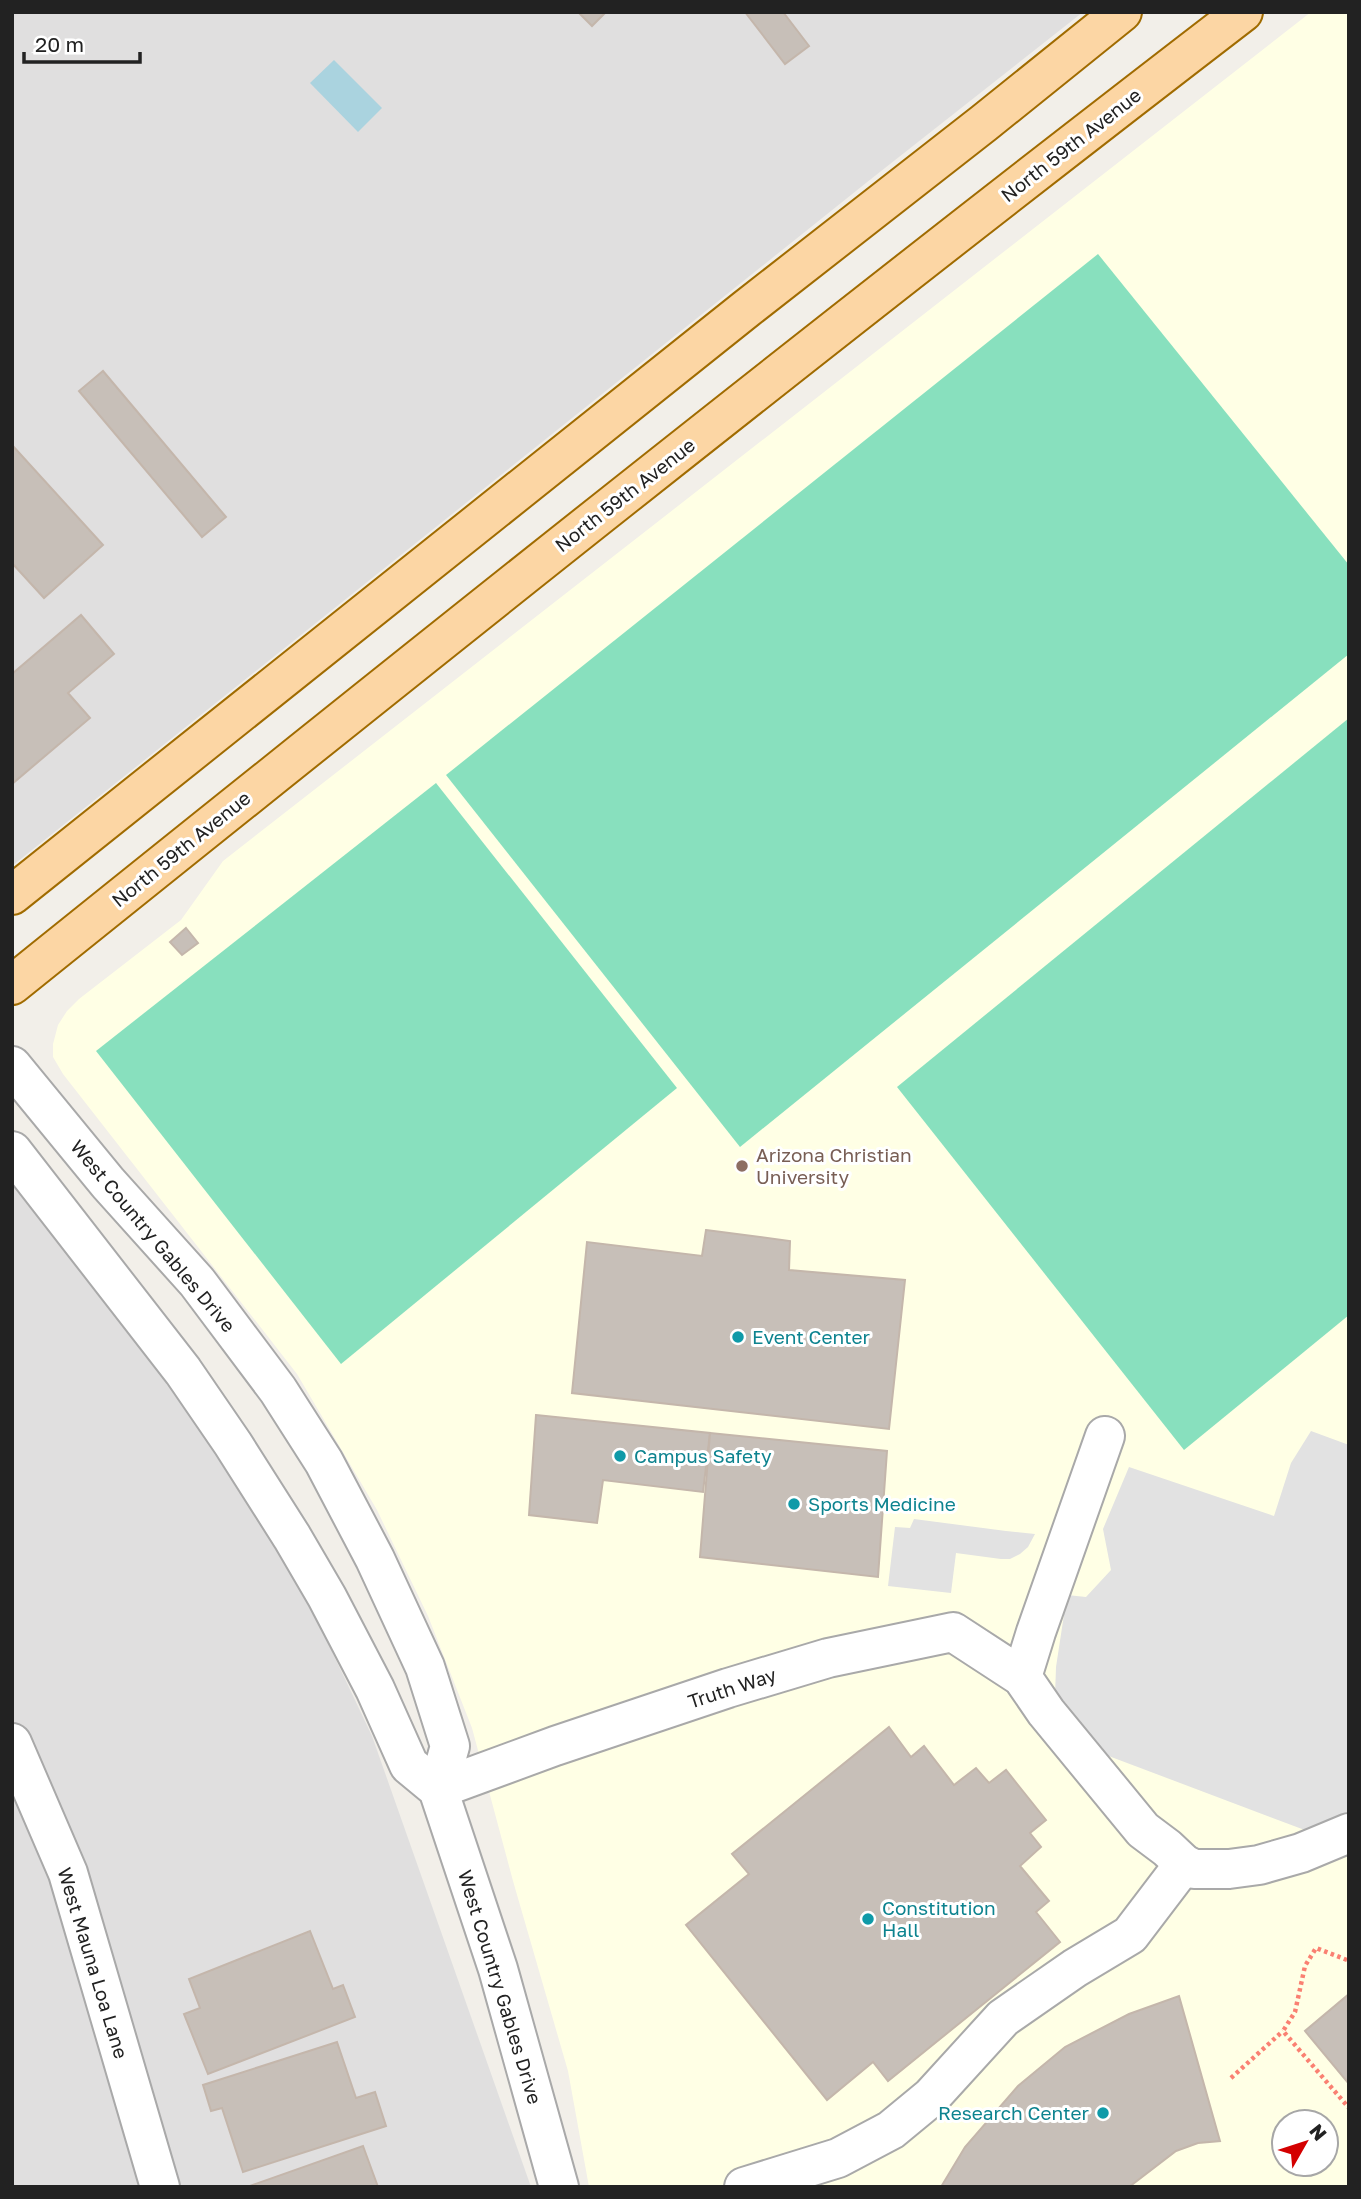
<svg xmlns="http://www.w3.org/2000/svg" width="1361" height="2199" viewBox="0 0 1361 2199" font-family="'Golos Text',sans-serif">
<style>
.residential{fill:#e0dfdf}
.education{fill:#ffffe5;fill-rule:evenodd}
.pitch{fill:#88e0be}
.parking{fill:#e2e2e2}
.water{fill:#aad3df}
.building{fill:#c7bfb8;stroke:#c4b6ab;stroke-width:2}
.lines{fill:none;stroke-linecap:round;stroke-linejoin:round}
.minor-casing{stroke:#a9a9a9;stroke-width:42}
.major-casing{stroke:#a06b00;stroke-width:42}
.path{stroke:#fa8072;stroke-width:4.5;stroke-dasharray:3.5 3.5;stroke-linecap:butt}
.minor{stroke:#fff;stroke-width:38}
.major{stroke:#fcd6a4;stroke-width:38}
.education-dot{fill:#8d6e63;stroke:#fff;stroke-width:2.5}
.culture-dot{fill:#0f9aa8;stroke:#fff;stroke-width:2.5}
.labels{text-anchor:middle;stroke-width:6;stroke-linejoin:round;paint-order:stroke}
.street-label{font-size:19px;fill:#222;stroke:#fff}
.education-label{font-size:19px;fill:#785e54;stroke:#fff;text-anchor:start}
.culture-label{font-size:19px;fill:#0d838f;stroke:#fff;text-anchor:start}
</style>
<rect width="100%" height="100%" fill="#f2efe9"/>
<g class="residential">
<path d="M12,12H1083L871,179L12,866Z"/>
<path d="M12,1178L200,1413L276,1533L372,1736L531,2187H12Z"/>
</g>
<path class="education" d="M1311,12H1349V2187H589L568,2071L513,1881L472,1728L428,1616L377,1510L297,1374L63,1074L53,1057V1044L58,1025L67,1011L79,999L181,920L223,861ZM1284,2122H1326V2164H1284Z"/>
<g class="pitch">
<path d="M1098,254L1349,565V654L740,1147L446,775Z"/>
<path d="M1349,718V1315L1184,1450L897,1087Z"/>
<path d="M436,783L677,1088L341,1364L96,1051Z"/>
</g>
<g class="parking">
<path d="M1311,1431L1349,1445V1821L1310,1832L1098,1752L1055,1696L1056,1667L1067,1595L1086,1597L1111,1570L1103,1529L1129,1467L1274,1516L1291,1463Z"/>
<path d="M914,1519L1006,1531L1035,1534L1028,1547L1020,1554L1010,1559H1001L956,1553L951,1593L888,1586L895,1527L910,1528Z"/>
</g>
<path class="water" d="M334,60L382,108L358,132L310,83Z"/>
<g class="building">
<path d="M578,12H606L592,26Z"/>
<path d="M745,12H783L809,46L785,64Z"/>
<path d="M103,371L226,517L202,537L79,391Z"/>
<path d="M12,445L103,545L44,598L12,563Z"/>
<path d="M81,615L114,654L68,693L90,718L12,784V674Z"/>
<path d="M186,928L198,943L182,955L170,942Z"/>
<path d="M706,1230L790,1241L789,1270L905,1280L889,1429L572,1393L587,1242L702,1256Z"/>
<path d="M536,1415L710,1433L703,1492L603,1480L597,1523L529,1515Z"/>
<path d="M710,1433L887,1451L878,1577L700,1557Z"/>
<path d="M889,1727L911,1757L924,1746L954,1785L976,1768L989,1783L1006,1770L1046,1820L1030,1833L1041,1847L1020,1866L1049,1901L1036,1912L1060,1942L888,2081L873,2062L827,2100L686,1925L749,1874L732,1854Z"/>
<path d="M310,1931L333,1989L343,1985L355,2017L208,2074L184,2014L200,2008L189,1979Z"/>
<path d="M1349,1994V2084L1305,2031Z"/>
<path d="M1179,1996L1220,2141L1198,2143L1176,2151L1129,2187H941L965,2147L1018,2086L1065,2047L1129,2014Z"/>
<path d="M337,2042L356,2098L375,2092L386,2126L243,2172L222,2108L211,2111L203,2085Z"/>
<path d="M363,2146L378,2187H247Z"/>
</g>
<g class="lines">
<g class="minor-casing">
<g id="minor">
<path d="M12,1066L108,1183L197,1282L278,1390L324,1462L375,1559L425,1667L450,1746L438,1789"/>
<path d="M12,1151L183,1371L233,1444L292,1537L327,1597L375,1689L409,1765L438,1789L498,1969L559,2187"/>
<path d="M1022,1677L1036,1632L1105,1436"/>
<path d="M12,1743L68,1873L160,2187"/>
<path d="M438,1789L555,1746L728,1688L828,1658L953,1632L1022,1677L1046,1712L1143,1830L1167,1848L1184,1864L1194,1869H1229L1259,1865L1301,1853L1349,1833"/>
<path d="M744,2187L838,2158L891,2130L931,2097L1003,2018L1075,1968L1130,1935L1184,1864"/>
</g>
</g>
<g class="major-casing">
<g id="major">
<path d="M12,895L746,309L984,123L1122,12"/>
<path d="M12,985C420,657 828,331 1243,12"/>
</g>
</g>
<g class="path">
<path d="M1347,1960L1316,1948L1305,1966L1295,2012L1283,2031L1349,2108"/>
<path d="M1231,2078L1283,2031"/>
</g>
<use href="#minor" class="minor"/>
<use href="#major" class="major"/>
</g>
<circle class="education-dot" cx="742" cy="1166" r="7"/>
<g class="culture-dot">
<circle cx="738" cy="1337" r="7"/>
<circle cx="620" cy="1456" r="7"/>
<circle cx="794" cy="1504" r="7"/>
<circle cx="868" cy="1919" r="7"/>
<circle cx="1103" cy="2113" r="7"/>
</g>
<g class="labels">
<g class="street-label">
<text transform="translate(1071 145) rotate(-38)" y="7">North 59th Avenue</text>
<text transform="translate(625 495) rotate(-38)" y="7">North 59th Avenue</text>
<text transform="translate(181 849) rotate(-39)" y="7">North 59th Avenue</text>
<text transform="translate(153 1236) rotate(50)" y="7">West Country Gables Drive</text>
<text transform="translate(732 1688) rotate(-18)" y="7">Truth Way</text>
<text transform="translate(93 1963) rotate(73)" y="7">West Mauna Loa Lane</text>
<text transform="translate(500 1987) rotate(73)" y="7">West Country Gables Drive</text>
</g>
<g class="education-label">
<text x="756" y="1162">Arizona Christian<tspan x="756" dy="22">University</tspan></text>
</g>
<g class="culture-label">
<text x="752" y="1344">Event Center</text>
<text x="634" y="1463">Campus Safety</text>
<text x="808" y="1511">Sports Medicine</text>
<text x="882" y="1915">Constitution<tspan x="882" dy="22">Hall</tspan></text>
<text x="1089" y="2120" text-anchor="end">Research Center</text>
</g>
</g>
<rect width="1361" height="2199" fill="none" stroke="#222222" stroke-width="28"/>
<g transform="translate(1305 2143) rotate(51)"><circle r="33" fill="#ffffff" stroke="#a7a7a7" stroke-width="2"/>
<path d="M0-5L12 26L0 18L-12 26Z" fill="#d40000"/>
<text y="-10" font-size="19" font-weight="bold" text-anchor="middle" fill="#222222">N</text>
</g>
<path d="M24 52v10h116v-10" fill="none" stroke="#222222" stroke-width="3.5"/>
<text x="35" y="52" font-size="21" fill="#222222" stroke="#ffffff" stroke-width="5" paint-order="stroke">20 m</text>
</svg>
